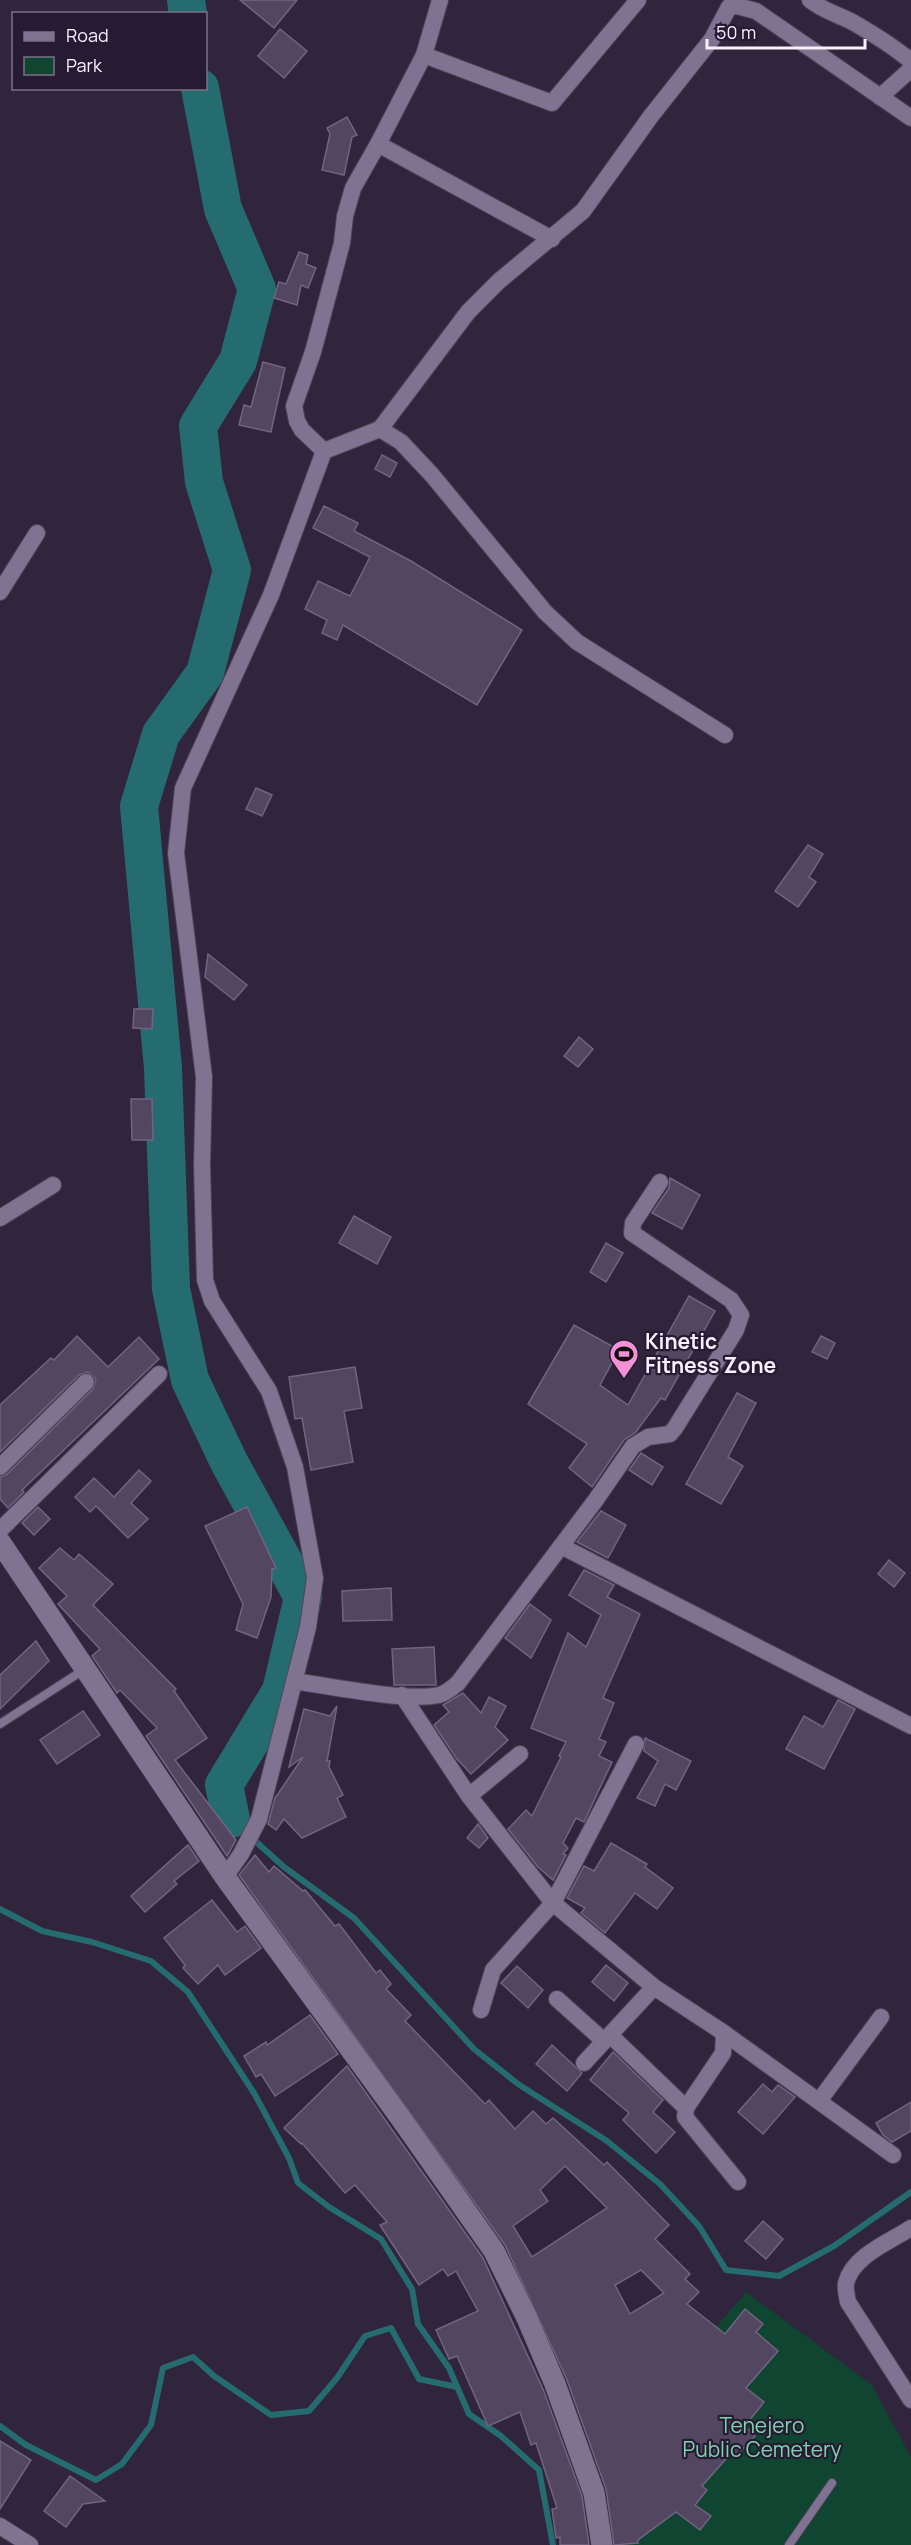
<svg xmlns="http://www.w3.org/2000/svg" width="911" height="2545" viewBox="0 0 911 2545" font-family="Manrope,sans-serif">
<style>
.green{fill:#0f4531}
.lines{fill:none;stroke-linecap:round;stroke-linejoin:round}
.stream{stroke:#256c71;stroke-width:6}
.river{stroke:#256c71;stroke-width:38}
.building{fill:#524661;stroke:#716481;stroke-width:1.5;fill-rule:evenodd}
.service-casing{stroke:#4e4459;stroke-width:10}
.minor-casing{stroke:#4e4459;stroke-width:18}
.tertiary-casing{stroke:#4e4459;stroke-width:22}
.service{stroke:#807391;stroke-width:8}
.minor{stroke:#807391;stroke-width:16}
.tertiary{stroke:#807391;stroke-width:21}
.labels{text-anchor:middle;stroke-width:4.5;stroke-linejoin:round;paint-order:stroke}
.poi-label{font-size:21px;font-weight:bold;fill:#f7f1ff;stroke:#261b33;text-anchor:start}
.park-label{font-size:21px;fill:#7ed3ad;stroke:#261b33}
</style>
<rect width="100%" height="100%" fill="#30253d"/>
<path class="green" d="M746,2292L872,2385L911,2457V2545H626L637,2419Z"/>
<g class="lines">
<g class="stream">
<path d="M231,1819L284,1867L354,1918L474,2049L518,2084L607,2141L660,2184L699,2226L726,2270L779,2276L834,2246L911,2192"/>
<path d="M0,1909L42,1931L92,1942L151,1961L188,1992L254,2093L289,2158L298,2183L329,2207L381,2239L412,2289L418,2324L449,2368L469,2414L501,2436L539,2470L553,2545"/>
<path d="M0,2426L26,2445L96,2480L122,2464L151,2425L163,2368L193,2357L214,2376L271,2415L309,2411L337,2378L365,2336L391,2328L419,2379L457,2387"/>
</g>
<g class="river">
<path d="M186,0L188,14"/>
<path d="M200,88L223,209L257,289L238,361L198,426L204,482L232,570L205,673L161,734L139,806L163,1068L171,1289L190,1380L229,1462L303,1597L281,1691L224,1785L231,1819"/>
</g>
</g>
<g class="building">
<path d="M240,0H297L274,28Z"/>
<path d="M280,29L307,51L284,78L258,56Z"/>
<path d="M347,117L357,135L352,137L344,175L322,170L330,134L327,128Z"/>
<path d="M299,252L308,255L306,264L316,268L308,288L301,285L297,305L274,298L279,282L286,284Z"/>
<path d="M263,362L285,368L271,432L239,425L244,405L251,407Z"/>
<path d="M382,455L397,463L390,477L375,469Z"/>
<path d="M324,506L358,523L354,531L411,561L522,630L477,705L343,625L337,640L322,633L327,620L305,609L318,581L350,596L370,557L313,528Z"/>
<path d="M256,788L272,795L262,816L246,809Z"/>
<path d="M808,845L823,854L809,877L816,882L798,907L775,891Z"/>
<path d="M208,954L247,985L234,1000L205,977Z"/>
<path d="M134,1009H153L152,1029L133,1028Z"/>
<path d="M579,1037L593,1049L578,1067L564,1056Z"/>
<path d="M131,1099H152L153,1140H132Z"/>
<path d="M670,1178L700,1195L682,1229L652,1213L669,1188Z"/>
<path d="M354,1216L391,1237L377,1264L339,1243Z"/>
<path d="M606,1243L623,1253L606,1282L590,1272Z"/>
<path d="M689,1296L715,1311L665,1400L661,1398L636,1432L624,1440L592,1487L569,1468L587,1444L528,1404L574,1325L619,1350L600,1385L628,1405Z"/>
<path d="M77,1336L108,1367L139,1337L159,1359L22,1490L24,1492L8,1508L0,1499V1477L7,1474L93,1389L96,1379L88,1372L79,1375L0,1452V1405L51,1358L54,1360Z"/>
<path d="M821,1336L835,1343L827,1359L812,1352Z"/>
<path d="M355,1367L362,1408L344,1411L353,1462L311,1470L302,1418L295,1419L289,1377Z"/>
<path d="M737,1393L756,1403L728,1457L743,1466L721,1504L686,1484Z"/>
<path d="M641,1453L663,1467L652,1485L629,1470Z"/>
<path d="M139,1470L151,1481L131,1503L148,1519L128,1538L96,1506L90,1512L75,1497L94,1478L114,1497Z"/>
<path d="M38,1507L50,1519L34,1535L22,1523Z"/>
<path d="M247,1507L276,1568L272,1569L271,1597L257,1638L236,1630L243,1604L205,1526Z"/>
<path d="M601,1511L626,1525L608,1558L577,1542Z"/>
<path d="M60,1548L74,1560L79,1554L113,1584L93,1605L176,1689L174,1691L207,1738L175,1760L236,1840L227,1856L146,1736L157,1728L120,1690L117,1693L92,1656L100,1649L58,1604L67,1596L39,1568Z"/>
<path d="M889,1560L905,1573L894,1587L878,1574Z"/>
<path d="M584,1570L614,1585L607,1597L640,1614L603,1698L614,1703L599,1739L606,1742L599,1756L612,1762L584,1822L576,1818L563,1843L568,1848L563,1854L566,1855L553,1880L538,1867L508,1829L526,1810L532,1816L561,1757L559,1756L566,1742L531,1728L568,1633L586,1647L601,1615L569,1595Z"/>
<path d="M391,1588L392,1620L343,1621L342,1591Z"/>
<path d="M530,1604L551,1620L531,1658L505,1638Z"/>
<path d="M36,1641L49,1661L0,1709V1675Z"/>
<path d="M434,1647L436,1685H394L392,1649Z"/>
<path d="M463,1693L481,1713L489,1697L506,1706L495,1727L508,1740L471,1774L457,1759L434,1725L449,1712L443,1705Z"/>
<path d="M838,1700L855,1709L824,1769L786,1749L804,1716L823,1727Z"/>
<path d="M337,1706L327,1761H330L329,1767L343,1795L337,1798L346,1817L302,1838L284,1819L276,1830L268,1824L275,1798L303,1757L289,1767L304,1709L330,1716Z"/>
<path d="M83,1711L100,1735L57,1764L40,1740Z"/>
<path d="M645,1738L691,1761L676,1790L665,1784L655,1806L637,1798L658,1761L644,1751Z"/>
<path d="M478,1824L488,1838L479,1848L467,1838Z"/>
<path d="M611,1843L647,1864L645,1867L673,1888L657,1909L635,1893L605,1933L581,1913L585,1908L567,1898L584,1866L594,1871Z"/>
<path d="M188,1845L199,1861L174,1881L177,1884L145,1912L131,1896Z"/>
<path d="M255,1855L269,1872L274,1866L303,1891L305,1890L335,1926L339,1924L376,1973L380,1970L391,1984L386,1989L411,2015L405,2021L485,2104L489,2100L515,2129L533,2111L546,2124L553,2118L604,2165L607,2162L669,2225L655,2239L690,2274L685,2279L699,2292L687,2304L725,2334L745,2309L763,2324L756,2332L778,2351L746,2388L764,2402L745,2426L755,2436L736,2456L732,2452L702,2486L707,2490L695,2505L711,2516L700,2530L676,2512L638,2540V2543L614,2545L606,2489L567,2380L505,2245L239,1875ZM565,2166L607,2208L532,2257L513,2226L548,2201L540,2190ZM641,2270L664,2293L630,2314L615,2285Z"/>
<path d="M212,1900L237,1932L245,1926L261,1948L225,1975L218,1965L198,1984L183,1968L185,1965L164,1938Z"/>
<path d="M606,1965L628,1983L614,2001L592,1982Z"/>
<path d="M517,1966L543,1990L528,2008L501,1983Z"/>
<path d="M310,2015L338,2054L275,2096L261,2074L256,2077L244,2056L266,2042L267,2045Z"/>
<path d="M552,2045L582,2073L567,2091L536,2064Z"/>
<path d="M613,2052L663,2100L653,2112L675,2132L656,2153L623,2120L629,2113L590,2080Z"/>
<path d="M347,2066L483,2258L543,2389L582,2496L589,2545H560V2537L556,2538L552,2509L557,2508L536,2443L531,2445L520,2412L488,2426L457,2356L449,2359L436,2330L478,2311L456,2271L448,2276L443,2269L419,2285L380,2225L387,2222L355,2185L345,2193L302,2143L301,2144L284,2128Z"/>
<path d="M763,2084L772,2092L778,2085L795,2097L763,2134L738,2112Z"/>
<path d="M911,2102V2131L892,2142L883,2135L876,2123Z"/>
<path d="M763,2221L783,2239L766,2259L745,2241Z"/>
<path d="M0,2441L31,2460L0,2509Z"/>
<path d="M70,2476L105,2501L83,2504L66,2527L44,2511Z"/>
</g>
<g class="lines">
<g class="service-casing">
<g id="service">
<path d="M0,1724L85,1669"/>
<path d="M789,2545L832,2483"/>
</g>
</g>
<g class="minor-casing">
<g id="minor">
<path d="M440,0L424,55L378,144L552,239"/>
<path d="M810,0C824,12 841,15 856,24C875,35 894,47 911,61"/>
<path d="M424,55L552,103L638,0"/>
<path d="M880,97L911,69"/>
<path d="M380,429L401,442L432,475L545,612L577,642L725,735"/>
<path d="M324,451L302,430L297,421L294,406L313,352L342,243L345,216L353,188L378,144"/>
<path d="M0,592L37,533"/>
<path d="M0,1218L53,1185"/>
<path d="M0,1467L86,1382"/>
<path d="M0,1530L159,1374"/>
<path d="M561,1546L911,1726"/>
<path d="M294,1681C330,1686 405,1702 439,1695C447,1693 452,1688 458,1683L595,1501L633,1446L648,1437L670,1434L675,1428L736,1330L741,1315L731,1300L632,1233L633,1223L660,1182"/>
<path d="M402,1695L469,1796L553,1903L654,1987L724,2033L893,2155"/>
<path d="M469,1796L520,1754"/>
<path d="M225,1877L241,1854L259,1819L308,1627L315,1578L295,1467L269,1391L212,1301L205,1280L202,1166L204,1077L176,853L183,788L271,595L324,451L380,429L468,312L499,281L583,211L651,116L712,39L729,7L737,6L756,11L911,118"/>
<path d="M557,1999L604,2041"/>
<path d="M481,2010L493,1970L553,1903L636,1744"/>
<path d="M610,2035L686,2108L723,2053L724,2033"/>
<path d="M584,2063L654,1987"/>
<path d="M819,2101L881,2017"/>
<path d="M686,2108L685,2117L738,2182"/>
<path d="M911,2228C889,2242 853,2256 846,2283C845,2289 847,2297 848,2302L911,2400"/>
<path d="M0,2526L30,2545"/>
</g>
</g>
<g class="tertiary-casing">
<path id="tertiary" d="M0,1542L225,1877L400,2117L494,2251L527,2318L555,2384L594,2493L602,2545"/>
</g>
<use href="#service" class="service"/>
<use href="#minor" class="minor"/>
<use href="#tertiary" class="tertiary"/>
</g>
<defs>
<g id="stadium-pin" transform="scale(1.5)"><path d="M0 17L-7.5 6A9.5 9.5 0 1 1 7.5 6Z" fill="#f391d6" stroke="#261b33"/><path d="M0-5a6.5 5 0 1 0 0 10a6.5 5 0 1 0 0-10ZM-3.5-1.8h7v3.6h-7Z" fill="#111"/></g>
</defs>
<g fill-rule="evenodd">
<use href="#stadium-pin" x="624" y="1354"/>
</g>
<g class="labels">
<g class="poi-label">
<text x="645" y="1349">Kinetic<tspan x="645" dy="24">Fitness Zone</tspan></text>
</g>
<g class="park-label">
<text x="762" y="2433">Tenejero<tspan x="762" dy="24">Public Cemetery</tspan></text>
</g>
</g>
<rect x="12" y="12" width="195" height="78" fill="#261b33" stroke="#7a7185" stroke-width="1.5"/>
<rect x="24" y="32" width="30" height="9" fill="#807391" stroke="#7a7185" stroke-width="1.5"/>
<text x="66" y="42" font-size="18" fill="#f7f1ff">Road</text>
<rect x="24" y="57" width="30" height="18" fill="#0f4531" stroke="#7a7185" stroke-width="1.5"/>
<text x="66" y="72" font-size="18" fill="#f7f1ff">Park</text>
<path d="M707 39v9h158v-9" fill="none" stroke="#f7f1ff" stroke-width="3"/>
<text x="716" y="39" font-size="18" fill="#f7f1ff" stroke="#261b33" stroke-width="4.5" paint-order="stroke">50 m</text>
</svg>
